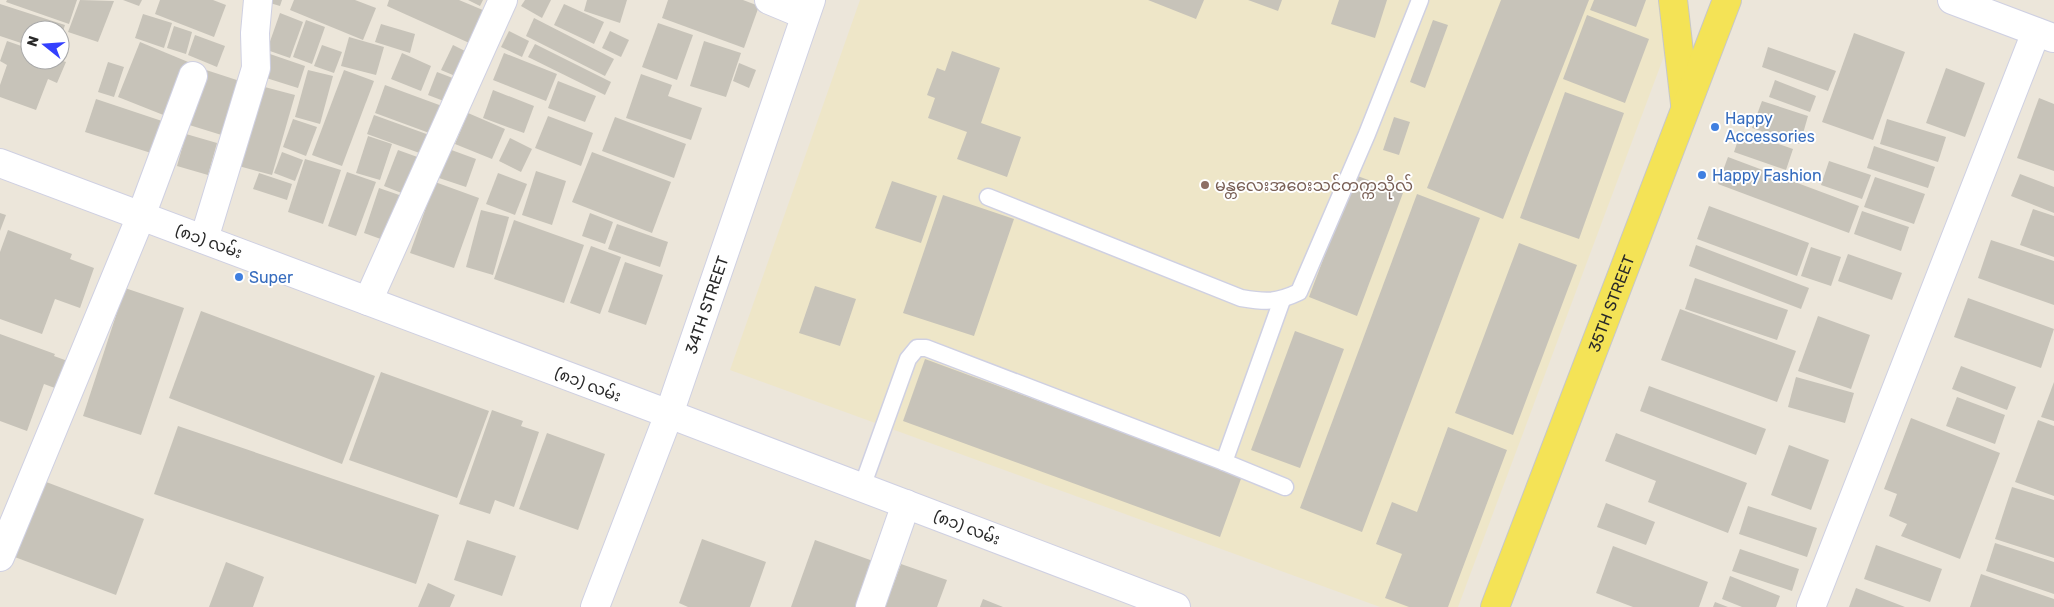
<svg xmlns="http://www.w3.org/2000/svg" width="2054" height="607" viewBox="0 0 2054 607" font-family="Rubik,'Noto Sans Myanmar',sans-serif">
<style>
.education{fill:#eee6c8}
.building{fill:#c7c3b9}
.lines{fill:none;stroke-linecap:round;stroke-linejoin:round}
.service-casing{stroke:#cfd0e2;stroke-width:19}
.minor-casing{stroke:#cfd0e2;stroke-width:30}
.tertiary-casing{stroke:#cfd0e2;stroke-width:30}
.primary-casing{stroke:#c7c7c7;stroke-width:30}
.service{stroke:#fff;stroke-width:16}
.minor{stroke:#fff;stroke-width:28}
.tertiary{stroke:#fff;stroke-width:28}
.primary{stroke:#f4e356;stroke-width:28}
.shop-dot{fill:#3f7fe0;stroke:#fff;stroke-width:2}
.education-dot{fill:#8d6e63;stroke:#fff;stroke-width:2}
.labels{text-anchor:middle;stroke-width:4;stroke-linejoin:round;paint-order:stroke}
.shop-label{font-size:16px;fill:#366cbe;stroke:#fff;text-anchor:start}
.education-label{font-size:16px;fill:#785e54;stroke:#fff;text-anchor:start}
.street-label{font-size:16px;fill:#292929;stroke:#fff}
</style>
<rect width="100%" height="100%" fill="#ece6da"/>
<path class="education" d="M860,0H1685L1458,607H1380L730,370Z"/>
<g class="building">
<path d="M7,0H77L69,24L6,2Z"/>
<path d="M80,0L114,1L98,42L68,32Z"/>
<path d="M123,0H142L139,6Z"/>
<path d="M160,0H213L226,5L214,37L155,14Z"/>
<path d="M260,0H282L280,6Z"/>
<path d="M294,0H355L376,8L363,40L290,10Z"/>
<path d="M389,0H459L490,13L476,46L387,6Z"/>
<path d="M468,0H483L480,6Z"/>
<path d="M525,0H551L542,18L521,6Z"/>
<path d="M587,0H627L620,23L584,11Z"/>
<path d="M668,0H743L759,6L744,48L662,18Z"/>
<path d="M1148,0H1204L1196,19Z"/>
<path d="M1248,0H1282L1278,11Z"/>
<path d="M1339,0H1387L1375,38L1331,24Z"/>
<path d="M1501,0H1589L1503,219L1427,188Z"/>
<path d="M1594,0H1646L1636,27L1590,10Z"/>
<path d="M0,4L65,25L60,40V30H30V46L0,36Z"/>
<path d="M564,4L604,22L594,44L554,25Z"/>
<path d="M280,13L303,22L290,58L267,50Z"/>
<path d="M143,14L172,23L164,48L135,38Z"/>
<path d="M1587,15L1649,39L1625,103L1563,79Z"/>
<path d="M534,18L614,59L605,76L526,36Z"/>
<path d="M306,20L325,27L312,64L293,57Z"/>
<path d="M1433,20L1448,25L1425,88L1410,82Z"/>
<path d="M658,23L693,35L677,80L642,67Z"/>
<path d="M381,24L415,34L410,53L375,42Z"/>
<path d="M174,26L192,32L186,54L167,48Z"/>
<path d="M509,31L529,41L522,57L501,47Z"/>
<path d="M610,31L629,40L621,57L602,48Z"/>
<path d="M1854,33L1905,52L1873,140L1822,122Z"/>
<path d="M195,35L225,46L217,67L188,55Z"/>
<path d="M349,37L384,47L376,75L341,66Z"/>
<path d="M7,41L30,49V60H60L66,62L57,83L48,79L36,110L0,97V85L7,65L0,61Z"/>
<path d="M704,41L741,53L726,97L690,86Z"/>
<path d="M140,42L193,64L171,118L118,97Z"/>
<path d="M535,44L611,82L605,95L528,57Z"/>
<path d="M322,45L342,52L334,73L314,66Z"/>
<path d="M453,45L471,54L460,78L441,70Z"/>
<path d="M1768,47L1836,71L1828,91L1762,67Z"/>
<path d="M952,51L1000,68L981,123L1021,137L1007,177L957,159L967,132L928,118L935,98L927,95L937,68L945,71Z"/>
<path d="M402,53L431,66L421,91L391,79Z"/>
<path d="M504,53L557,74L546,101L493,80Z"/>
<path d="M270,54L305,66L298,88L263,77Z"/>
<path d="M108,62L124,67L114,97L98,92Z"/>
<path d="M739,63L756,70L749,88L733,81Z"/>
<path d="M1946,68L1985,83L1965,137L1926,123Z"/>
<path d="M203,69L246,83L228,137L186,124Z"/>
<path d="M308,70L333,76L320,124L295,117Z"/>
<path d="M344,70L374,81L342,166L312,155Z"/>
<path d="M437,72L458,80L449,103L428,95Z"/>
<path d="M641,74L672,85L668,96L702,108L691,140L626,118Z"/>
<path d="M1775,80L1816,96L1810,112L1769,97Z"/>
<path d="M558,81L596,96L585,122L548,108Z"/>
<path d="M257,85L295,95L272,175L235,165Z"/>
<path d="M385,85L442,106L432,134L375,113Z"/>
<path d="M493,90L534,106L524,133L483,118Z"/>
<path d="M1565,92L1624,113L1579,239L1520,218Z"/>
<path d="M2039,98L2054,104V171L2017,158Z"/>
<path d="M96,99L162,121L151,153L85,132Z"/>
<path d="M1762,101L1808,116L1800,144L1752,128Z"/>
<path d="M468,113L505,129L492,159L455,144Z"/>
<path d="M374,115L432,136L425,155L367,134Z"/>
<path d="M548,116L593,133L581,166L535,148Z"/>
<path d="M615,117L686,144L674,178L602,151Z"/>
<path d="M1394,117L1410,122L1399,155L1383,150Z"/>
<path d="M293,119L317,127L306,156L283,147Z"/>
<path d="M1887,119L1946,137L1938,162L1880,144Z"/>
<path d="M1741,131L1793,149L1786,170L1734,152Z"/>
<path d="M186,134L217,143L208,175L177,166Z"/>
<path d="M368,136L392,144L380,180L356,173Z"/>
<path d="M510,138L532,149L521,172L499,161Z"/>
<path d="M1874,146L1935,167L1928,188L1867,168Z"/>
<path d="M446,148L476,159L466,187L436,177Z"/>
<path d="M398,150L423,159L409,196L384,186Z"/>
<path d="M282,152L303,160L295,181L274,173Z"/>
<path d="M592,152L671,182L652,233L572,202Z"/>
<path d="M1728,157L1859,206L1849,233L1718,184Z"/>
<path d="M305,159L341,170L323,224L288,212Z"/>
<path d="M1829,161L1871,175L1862,199L1821,185Z"/>
<path d="M536,171L566,181L552,225L522,215Z"/>
<path d="M347,172L376,182L356,236L328,226Z"/>
<path d="M259,173L292,184L287,200L253,189Z"/>
<path d="M498,173L527,184L515,215L486,204Z"/>
<path d="M2020,174L2054,187V213L2011,196Z"/>
<path d="M1355,175L1403,193L1357,316L1309,297Z"/>
<path d="M1875,177L1925,194L1914,224L1864,207Z"/>
<path d="M892,181L937,196L921,243L875,228Z"/>
<path d="M435,182L479,198L454,268L410,253Z"/>
<path d="M379,188L405,197L389,242L364,233Z"/>
<path d="M1417,194L1480,218L1362,532L1300,508Z"/>
<path d="M943,195L1014,219L974,336L903,313Z"/>
<path d="M1709,206L1809,243L1797,276L1697,239Z"/>
<path d="M2033,209L2054,216V257L2020,245Z"/>
<path d="M481,210L509,217L493,275L466,267Z"/>
<path d="M1862,211L1909,227L1901,251L1854,234Z"/>
<path d="M0,213L6,215L0,231Z"/>
<path d="M590,213L613,222L605,244L582,236Z"/>
<path d="M514,220L584,245L564,303L494,279Z"/>
<path d="M617,224L668,242L660,267L608,249Z"/>
<path d="M8,230L72,254L70,259L94,268L80,308L55,299L42,334L0,319V252Z"/>
<path d="M1991,240L2054,261V305L1978,278Z"/>
<path d="M1519,243L1577,265L1513,435L1455,413Z"/>
<path d="M1696,245L1809,288L1801,309L1689,266Z"/>
<path d="M591,246L621,257L600,314L570,303Z"/>
<path d="M1811,247L1841,257L1831,286L1801,276Z"/>
<path d="M1848,254L1902,273L1892,300L1838,281Z"/>
<path d="M625,262L663,275L646,325L608,312Z"/>
<path d="M1695,278L1788,310L1777,340L1685,309Z"/>
<path d="M815,286L856,299L840,346L799,333Z"/>
<path d="M125,288L184,308L141,435L83,416Z"/>
<path d="M1968,298L2054,329L2041,368L1954,337Z"/>
<path d="M1680,309L1796,351L1777,402L1661,360Z"/>
<path d="M201,311L375,376L342,464L169,398Z"/>
<path d="M1818,316L1870,335L1851,389L1798,371Z"/>
<path d="M1295,331L1344,349L1300,468L1251,450Z"/>
<path d="M0,334L55,354L54,356L73,363L63,391L44,384L27,431L0,421Z"/>
<path d="M925,359L1242,476L1220,537L903,421Z"/>
<path d="M1961,366L2016,387L2007,410L1952,389Z"/>
<path d="M381,372L489,411L457,498L349,460Z"/>
<path d="M1796,377L1854,393L1845,423L1788,407Z"/>
<path d="M2054,382V421L2041,417Z"/>
<path d="M1649,386L1766,429L1756,455L1640,411Z"/>
<path d="M1957,397L2005,415L1995,444L1946,426Z"/>
<path d="M492,410L523,421L521,426L539,432L514,507L495,500L490,514L459,504Z"/>
<path d="M1911,418L2000,453L1960,559L1901,536L1907,524L1889,516L1897,494L1884,489Z"/>
<path d="M2038,420L2054,426V496L2015,482Z"/>
<path d="M178,426L439,515L416,584L154,494Z"/>
<path d="M1448,427L1507,450L1448,607H1409L1385,598L1402,554L1376,544L1392,502L1417,512Z"/>
<path d="M547,433L605,454L578,530L519,509Z"/>
<path d="M1616,433L1747,483L1728,533L1648,502L1656,481L1605,461Z"/>
<path d="M1789,445L1829,460L1811,510L1771,495Z"/>
<path d="M33,477L144,519L116,595L4,553Z"/>
<path d="M2012,487L2054,500V558L1995,539Z"/>
<path d="M1606,503L1655,522L1646,545L1597,527Z"/>
<path d="M1748,506L1817,528L1807,557L1739,534Z"/>
<path d="M702,539L766,562L750,607H688L679,603Z"/>
<path d="M467,540L516,556L502,596L454,580Z"/>
<path d="M815,540L873,561L856,607H791Z"/>
<path d="M1995,543L2054,562V594L1986,571Z"/>
<path d="M1876,545L1942,569L1930,602L1864,579Z"/>
<path d="M1613,546L1708,582L1699,607H1633L1596,593Z"/>
<path d="M1740,549L1799,569L1792,591L1732,571Z"/>
<path d="M226,562L264,577L253,607H209Z"/>
<path d="M901,564L947,580L937,607H885Z"/>
<path d="M1981,574L2054,599V607H1970Z"/>
<path d="M1730,576L1780,596L1776,607H1742L1722,599Z"/>
<path d="M428,583L455,595L450,607H418Z"/>
<path d="M1856,588L1905,607H1849Z"/>
<path d="M983,599L1003,607H980Z"/>
<path d="M1715,602L1728,607H1713Z"/>
</g>
<g class="lines">
<g class="service-casing">
<g id="service">
<path d="M988,197L1241,298C1265,302 1276,303 1299,292L1367,134L1420,0"/>
<path d="M1224,462L1285,487"/>
<path d="M862,487L908,359L917,348H926L1224,462L1282,300"/>
</g>
</g>
<g class="minor-casing">
<g id="minor">
<path d="M769,0L805,15"/>
<path d="M1952,0L2053,38"/>
<path d="M204,239L256,68L255,33L258,0"/>
<path d="M368,301L503,0"/>
<path d="M0,557L141,216L193,76"/>
<path id="s1" d="M595,607L669,414L811,0"/>
<path d="M870,607L906,504"/>
<path d="M1811,607L2036,32"/>
</g>
</g>
<g class="tertiary-casing">
<path id="tertiary" d="M0,163L669,414L1176,607"/>
</g>
<g class="primary-casing">
<g id="primary">
<path d="M1673,0L1685,104"/>
<path id="s2" d="M1495,607L1727,0"/>
</g>
</g>
<use href="#service" class="service"/>
<use href="#minor" class="minor"/>
<use href="#tertiary" class="tertiary"/>
<use href="#primary" class="primary"/>
</g>
<g class="shop-dot">
<circle cx="1715" cy="127" r="5"/>
<circle cx="1702" cy="175" r="5"/>
<circle cx="239" cy="277" r="5"/>
</g>
<circle class="education-dot" cx="1205" cy="185" r="5"/>
<g class="labels">
<g class="shop-label">
<text x="1725" y="124">Happy<tspan x="1725" dy="18">Accessories</tspan></text>
<text x="1712" y="181">Happy Fashion</text>
<text x="249" y="283">Super</text>
</g>
<g class="education-label">
<text x="1215" y="191">မန္တလေးအဝေးသင်တက္ကသိုလ်</text>
</g>
<g class="street-label">
<text transform="translate(209 241) rotate(20)" y="6">(၈၁) လမ်း</text>
<text dy="6" stroke="none"><textPath href="#s2" startOffset="325">35TH STREET</textPath></text>
<text dy="6" stroke="none"><textPath href="#s1" startOffset="322">34TH STREET</textPath></text>
<text transform="translate(588 384) rotate(21)" y="6">(၈၁) လမ်း</text>
<text transform="translate(967 527) rotate(21)" y="6">(၈၁) လမ်း</text>
</g>
</g>
<g transform="translate(45 45) rotate(287)"><circle r="24" fill="#ffffff" stroke="#a9a9a9"/>
<path d="M0-4L9 19L0 12L-9 19Z" fill="#3440fe"/>
<text y="-8" font-size="14" font-weight="bold" text-anchor="middle" fill="#292929">N</text>
</g>
</svg>
